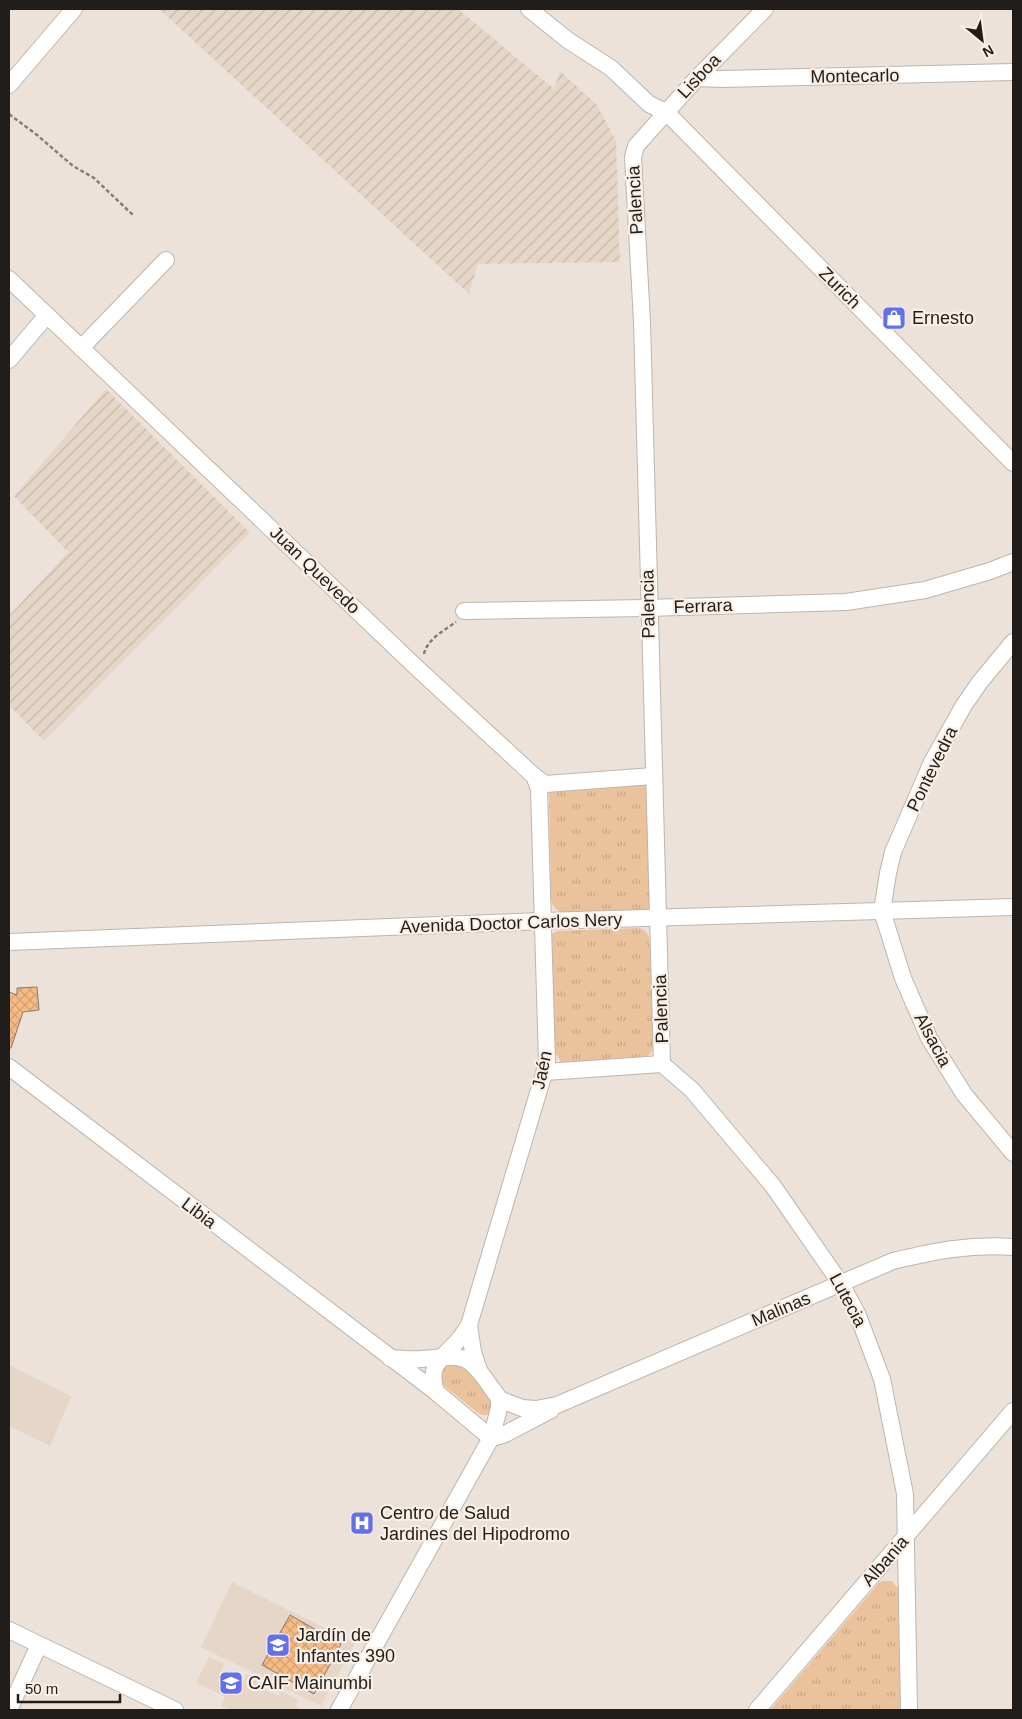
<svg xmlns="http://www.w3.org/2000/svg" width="1022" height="1719" viewBox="0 0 1022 1719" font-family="Arial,sans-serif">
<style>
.built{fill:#e6d6c8}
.industrial{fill:url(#industrial-furrows)}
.grass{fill:url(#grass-tufts)}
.building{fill:url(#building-cross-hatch);stroke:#837a73}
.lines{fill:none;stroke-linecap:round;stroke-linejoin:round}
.street-casing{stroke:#beb5ad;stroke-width:18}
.path{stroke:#857e78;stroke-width:2.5;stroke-dasharray:4 2.5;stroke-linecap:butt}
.street{stroke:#fff;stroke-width:16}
.labels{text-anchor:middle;stroke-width:4.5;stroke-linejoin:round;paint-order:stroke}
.street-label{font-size:18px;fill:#211d1a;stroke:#f9efe7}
.poi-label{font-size:18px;fill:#211d1a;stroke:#f9efe7;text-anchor:start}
</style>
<defs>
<pattern id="industrial-furrows" width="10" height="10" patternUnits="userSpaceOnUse" patternTransform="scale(1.25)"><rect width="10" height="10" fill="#e6d6c8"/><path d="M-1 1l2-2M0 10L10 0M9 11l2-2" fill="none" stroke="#c5b7ab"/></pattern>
<pattern id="grass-tufts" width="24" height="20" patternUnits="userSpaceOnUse" patternTransform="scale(1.25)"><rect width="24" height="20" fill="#eac29c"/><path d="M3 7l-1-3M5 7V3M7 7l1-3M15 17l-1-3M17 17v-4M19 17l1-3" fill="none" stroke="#c8a686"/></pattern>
<pattern id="building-cross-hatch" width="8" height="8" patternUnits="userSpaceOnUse" patternTransform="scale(1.25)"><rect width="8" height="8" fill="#f6bb83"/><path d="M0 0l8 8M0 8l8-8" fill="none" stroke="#d3a071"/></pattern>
</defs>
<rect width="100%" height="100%" fill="#ece2d9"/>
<g class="built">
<path d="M9,1365L71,1396L50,1446L9,1426Z"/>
<path d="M232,1582L355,1643L321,1706L201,1647Z"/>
<path d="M209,1657L224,1664L219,1675L232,1681L235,1676L243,1681L247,1674L266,1684L264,1689L278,1696L281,1691L299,1700L296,1706L298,1707L297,1710H230L221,1706L225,1697L196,1682Z"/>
</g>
<g class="industrial">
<path d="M159,9H458L554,89L560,71L597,105L616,141L620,262L478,264L469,294Z"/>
<path d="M106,389L250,533L44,741L9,705V616L68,552L14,496Z"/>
</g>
<g class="grass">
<path d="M644,783L646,786L650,906L648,909L642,911L560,912L553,906L551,899L549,792Z"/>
<path d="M640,928L645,931L649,936L653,976L654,1047L650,1054L645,1058L568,1065L561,1062L555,1052L549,940L551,935L557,931Z"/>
<path d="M439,1364L462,1365L492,1400V1412C487,1416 484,1416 478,1413L437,1380Z"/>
<path d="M882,1581H891L899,1589L903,1710H770L878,1584Z"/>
</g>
<g class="building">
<path d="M37,987L39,1010L23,1012L11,1048H9V992L17,995V988Z"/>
<path d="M290,1615L341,1644L314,1694L262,1665Z"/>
</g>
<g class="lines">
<g class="street-casing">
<g id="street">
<path d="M529,9L569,41L611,68L649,104L666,112L1013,463"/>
<path d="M697,78L721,79L1013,72"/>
<path d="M9,85L74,9"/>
<path d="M9,279L417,668L534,776L545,784L653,776"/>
<path d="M81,348L166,260"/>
<path d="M9,360L47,315"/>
<path d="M464,611L647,608L846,602L925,590L990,571L1013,562"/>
<path d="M1013,642L980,682L964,705L932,762L893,852L888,873L882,911L903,978L929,1038L964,1094L1013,1153"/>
<path d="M9,942L543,921L1013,907"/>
<path d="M662,1064L642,322L633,157L636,146L697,78L765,9"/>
<path d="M9,1067L436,1392L491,1438"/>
<path d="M545,1072L662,1064L692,1090L773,1186L841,1284L857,1313L882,1379L905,1494L909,1710"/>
<path d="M469,1325L473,1352L479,1370"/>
<path d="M436,1392C429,1369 436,1363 452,1347C458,1341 464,1333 469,1325L547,1063L539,789L534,776"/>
<path d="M499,1399L522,1408L536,1409L557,1405L893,1261C935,1251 969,1244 1013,1247"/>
<path d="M491,1438L503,1435L551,1410"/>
<path d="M9,1630L175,1710"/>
<path d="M9,1710L39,1645"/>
<path d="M339,1710L491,1438C493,1428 501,1408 499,1399C497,1394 491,1388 488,1383C465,1349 457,1357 421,1359C411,1360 400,1358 390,1358"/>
<path d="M757,1710L1013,1411"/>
</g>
</g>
<g class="path">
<path d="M9,114L37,135L73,166L94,178L134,216"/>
<path d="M424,654C427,639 445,630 456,622"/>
</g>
<use href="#street" class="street"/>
</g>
<defs>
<g id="shop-square" transform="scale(1.25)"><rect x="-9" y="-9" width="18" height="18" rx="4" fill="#6270e9" stroke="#f9efe7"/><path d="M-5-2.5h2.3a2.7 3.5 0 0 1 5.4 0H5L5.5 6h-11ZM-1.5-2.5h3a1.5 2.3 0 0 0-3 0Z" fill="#fff"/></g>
<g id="hospital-square" transform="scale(1.25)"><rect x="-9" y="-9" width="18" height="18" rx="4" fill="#6270e9" stroke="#f9efe7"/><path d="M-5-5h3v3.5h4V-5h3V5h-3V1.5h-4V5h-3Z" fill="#fff"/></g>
<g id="school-square" transform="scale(1.25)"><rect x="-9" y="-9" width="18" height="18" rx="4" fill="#6270e9" stroke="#f9efe7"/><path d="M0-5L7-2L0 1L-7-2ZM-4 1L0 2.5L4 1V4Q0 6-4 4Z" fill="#fff"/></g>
</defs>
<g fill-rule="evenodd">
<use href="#shop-square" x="894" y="318"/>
<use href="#hospital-square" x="362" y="1523"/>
<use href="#school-square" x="278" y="1645"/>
<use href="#school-square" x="231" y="1683"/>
</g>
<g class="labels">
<g class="street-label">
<text transform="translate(699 76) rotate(-47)" y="6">Lisboa</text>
<text transform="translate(855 76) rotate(-1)" y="6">Montecarlo</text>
<text transform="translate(635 200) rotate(-93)" y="6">Palencia</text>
<text transform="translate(840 288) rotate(45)" y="6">Zurich</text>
<text transform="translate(315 570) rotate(44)" y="6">Juan Quevedo</text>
<text transform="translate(648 604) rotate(-91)" y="6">Palencia</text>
<text transform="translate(703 606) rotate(-2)" y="6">Ferrara</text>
<text transform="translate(932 769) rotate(-64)" y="6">Pontevedra</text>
<text transform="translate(511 923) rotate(-2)" y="6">Avenida Doctor Carlos Nery</text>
<text transform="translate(661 1009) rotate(-92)" y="6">Palencia</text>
<text transform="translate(933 1040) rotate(62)" y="6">Alsacia</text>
<text transform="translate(542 1070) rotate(-78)" y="6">Jaén</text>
<text transform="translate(199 1213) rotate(37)" y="6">Libia</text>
<text transform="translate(848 1300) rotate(62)" y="6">Lutecia</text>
<text transform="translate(781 1309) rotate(-23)" y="6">Malinas</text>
<text transform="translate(885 1561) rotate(-49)" y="6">Albania</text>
</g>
<g class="poi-label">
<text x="912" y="324">Ernesto</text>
<text x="380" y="1519">Centro de Salud<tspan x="380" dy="21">Jardines del Hipodromo</tspan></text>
<text x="296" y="1641">Jardín de<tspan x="296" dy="21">Infantes 390</tspan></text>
<text x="248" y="1689">CAIF Mainumbi</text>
</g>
</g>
<rect width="1022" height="1719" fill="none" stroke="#211d1a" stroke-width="20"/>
<g transform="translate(982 40) rotate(151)" stroke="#f9efe7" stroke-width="4" paint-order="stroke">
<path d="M0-4L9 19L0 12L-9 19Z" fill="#211d1a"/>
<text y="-8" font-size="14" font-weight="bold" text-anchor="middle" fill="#211d1a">N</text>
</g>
<path d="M18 1694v8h102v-8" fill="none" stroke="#211d1a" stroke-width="2.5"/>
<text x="25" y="1694" font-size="15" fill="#211d1a" stroke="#f9efe7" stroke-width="4" paint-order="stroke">50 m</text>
</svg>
